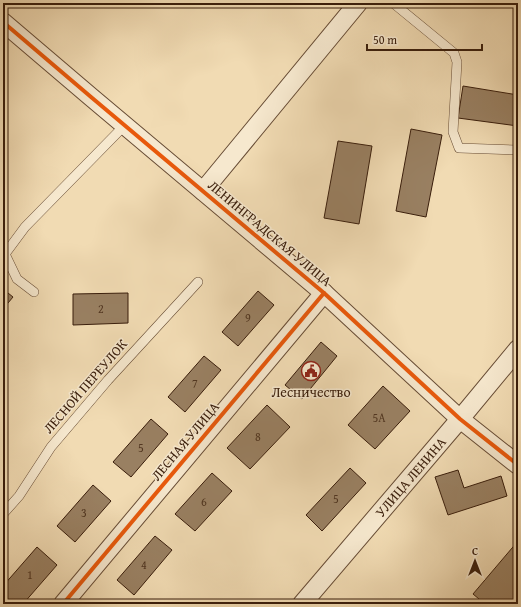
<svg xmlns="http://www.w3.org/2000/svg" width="521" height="607" viewBox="0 0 521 607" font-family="'Gentium Book Plus',serif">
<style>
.building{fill:#998062;stroke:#391d0b}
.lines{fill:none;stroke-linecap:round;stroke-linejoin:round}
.service-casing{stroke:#674c35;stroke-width:10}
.minor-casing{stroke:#674c35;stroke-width:20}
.service{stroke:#f6e8ce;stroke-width:9}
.minor{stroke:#f6e8ce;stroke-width:18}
.cycleway-casing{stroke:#f6e8ce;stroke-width:6}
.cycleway{stroke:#e8590c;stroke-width:4}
.labels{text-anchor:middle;stroke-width:3;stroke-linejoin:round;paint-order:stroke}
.number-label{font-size:12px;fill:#513621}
.street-label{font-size:14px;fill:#391d0b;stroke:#f6e8ce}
.poi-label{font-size:14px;fill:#391d0b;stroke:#f6e8ce}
</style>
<rect width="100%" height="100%" fill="#f1dbb3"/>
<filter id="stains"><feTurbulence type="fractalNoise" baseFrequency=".005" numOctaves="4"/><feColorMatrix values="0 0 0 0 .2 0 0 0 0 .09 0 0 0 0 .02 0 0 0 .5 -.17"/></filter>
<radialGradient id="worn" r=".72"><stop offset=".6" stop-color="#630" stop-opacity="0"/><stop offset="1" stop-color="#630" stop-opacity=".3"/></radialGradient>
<g class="building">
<path d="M463,86L518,95V126L458,118Z"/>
<path d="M411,129L442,135L426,217L396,211Z"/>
<path d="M338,141L372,146L359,224L324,218Z"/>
<path d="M3,289L13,297L3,309Z"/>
<path d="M258,291L274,305L238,346L222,332Z"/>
<path d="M128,293V323L73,325V294Z"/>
<path d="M321,342L337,356L302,399L285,385Z"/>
<path d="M204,356L221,370L185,412L168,397Z"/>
<path d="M383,386L410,411L375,449L348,425Z"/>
<path d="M518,394V402L514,399Z"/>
<path d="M267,405L290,427L250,469L227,448Z"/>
<path d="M151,419L168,434L131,477L113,462Z"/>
<path d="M350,468L366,483L322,531L306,515Z"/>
<path d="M458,470L464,488L501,476L507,496L448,515L435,477Z"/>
<path d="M212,473L232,491L195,531L175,514Z"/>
<path d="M93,485L111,501L75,542L57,526Z"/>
<path d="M155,536L172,550L134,595L117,580Z"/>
<path d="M518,541V600L514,604H485L473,594Z"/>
<path d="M37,547L57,565L23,604H12L3,596V586Z"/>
<path d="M100,600L104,604H96Z"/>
</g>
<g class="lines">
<g class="service-casing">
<g id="service">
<path d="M393,3L454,53L457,62L453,132L459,148L518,150"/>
<path d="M34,292L17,279L5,254L25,227L125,125"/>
<path d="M3,514L19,496L51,447L108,380L198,282"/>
</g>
</g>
<g class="minor-casing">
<g id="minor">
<path d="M3,22L91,97L324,293L460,419L518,465"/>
<path d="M203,191L358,3"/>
<path d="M63,604L324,293"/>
<path id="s1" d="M302,604L460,419L518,349"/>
</g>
</g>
<use href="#service" class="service"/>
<use href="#minor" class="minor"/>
<g class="cycleway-casing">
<g id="cycleway">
<path d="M3,22L91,97L324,293L460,419L518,465"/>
<path d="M63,604L324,293"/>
</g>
</g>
<use href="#cycleway" class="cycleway"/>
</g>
<defs>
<g id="civic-ring" transform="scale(1)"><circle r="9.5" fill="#f6e8ce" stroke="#8f2418" stroke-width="1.5"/><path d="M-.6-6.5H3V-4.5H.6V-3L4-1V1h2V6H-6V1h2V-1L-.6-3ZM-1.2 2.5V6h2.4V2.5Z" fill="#8f2418"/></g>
</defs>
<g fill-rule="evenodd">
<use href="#civic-ring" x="311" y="371"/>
</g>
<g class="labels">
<g class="number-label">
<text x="101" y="313">2</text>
<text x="248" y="322">9</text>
<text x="195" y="388">7</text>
<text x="379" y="422">5А</text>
<text x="258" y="441">8</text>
<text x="141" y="452">5</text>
<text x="336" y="503">5</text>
<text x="204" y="506">6</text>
<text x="84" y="517">3</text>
<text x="144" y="569">4</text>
<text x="30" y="579">1</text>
</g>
<g class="street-label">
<text transform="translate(270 233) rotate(40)" y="5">ЛЕНИНГРАДСКАЯ УЛИЦА</text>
<text transform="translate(85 386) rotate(-49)" y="5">ЛЕСНОЙ ПЕРЕУЛОК</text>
<text transform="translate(185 441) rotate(-50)" y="5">ЛЕСНАЯ УЛИЦА</text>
<text dy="5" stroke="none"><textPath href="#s1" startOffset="167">УЛИЦА ЛЕНИНА</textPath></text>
</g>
<g class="poi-label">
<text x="311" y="397">Лесничество</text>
</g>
</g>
<rect width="521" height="607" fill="none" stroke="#f1dbb3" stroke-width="16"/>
<rect x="4" y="4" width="513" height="599" fill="none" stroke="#391d0b" stroke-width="2"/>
<rect x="8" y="8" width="505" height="591" fill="none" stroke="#391d0b"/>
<g transform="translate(475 561)" stroke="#f6e8ce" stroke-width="3" paint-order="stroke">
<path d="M0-3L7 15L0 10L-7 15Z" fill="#391d0b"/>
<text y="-6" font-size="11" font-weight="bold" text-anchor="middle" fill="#391d0b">С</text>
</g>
<path d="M367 44v6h115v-6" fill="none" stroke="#391d0b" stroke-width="2"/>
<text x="373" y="44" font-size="12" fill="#391d0b" stroke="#f6e8ce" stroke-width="3" paint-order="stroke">50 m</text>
<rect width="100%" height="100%" filter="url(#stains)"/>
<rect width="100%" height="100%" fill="url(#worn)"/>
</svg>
